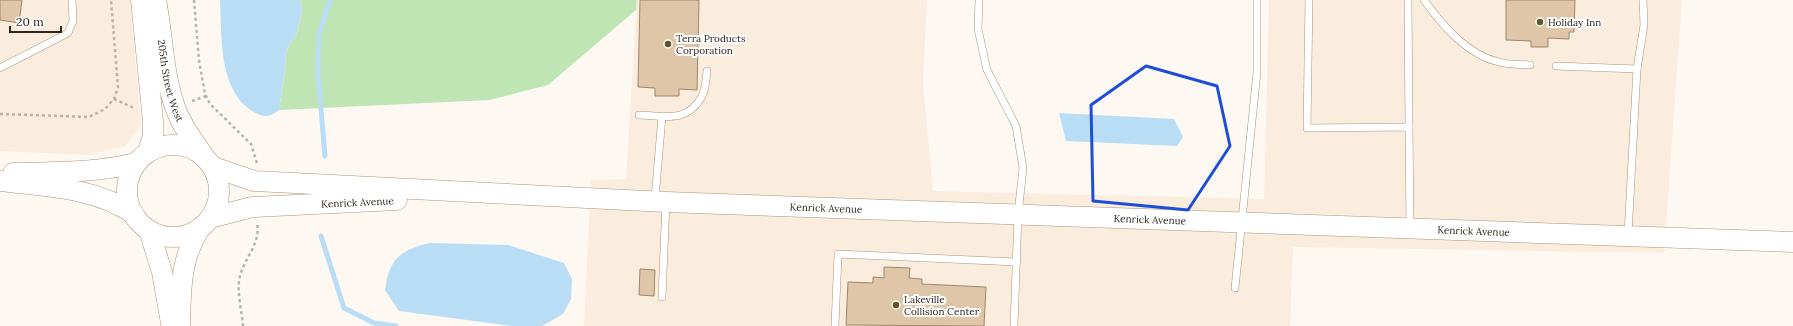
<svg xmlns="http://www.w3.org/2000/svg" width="1793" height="326" font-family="Lora,serif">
<rect width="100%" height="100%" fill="#fef8f2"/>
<g fill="#faedde">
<polygon points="0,0 130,0 141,125 125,146 90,155 0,151"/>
<polygon points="637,0 927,0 923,84 933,191 1264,199 1269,0 1682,0 1664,253 1293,247 1290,326 584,326 591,180 626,179"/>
</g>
<polygon fill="#c0e5b4" points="300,0 637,0 636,10 548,85 489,100 279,110 285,70 286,52 290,43 296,36 302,11"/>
<g fill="#baddf6">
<path d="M220,0h80l2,11 -6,25 -6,7 -4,9 -1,18 -6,40c-9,7 -14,8 -25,2 -36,-21 -32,-75 -34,-112z"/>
<polygon points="1059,113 1174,119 1183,137 1177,146 1066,141"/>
<path d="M430,243l78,2 56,18 8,16 -1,20 -8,15 -21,12h-30l-113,-15 -14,-21c4,-31 15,-40 45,-47z"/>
</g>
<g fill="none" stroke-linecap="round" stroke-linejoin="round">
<g stroke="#baddf6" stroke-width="5">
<polyline points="325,156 318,74 319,34 330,0"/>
<polyline points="321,236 344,308 374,323 396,326"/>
</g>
</g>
<g fill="#e0c6a9" stroke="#9e856a">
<polygon points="0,0 22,0 19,23 0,20"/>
<polygon points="640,0 699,0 697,90 679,89 679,96 655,96 655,88 638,87"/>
<polygon points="1506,0 1575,0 1574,32 1569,32 1569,39 1548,38 1548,47 1531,47 1531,41 1506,40"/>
<polygon points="884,267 910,268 909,278 922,279 922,284 986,287 984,326 846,325 848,282 873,283 873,277 884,278"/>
<polygon points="640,269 655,270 654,296 639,295"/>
</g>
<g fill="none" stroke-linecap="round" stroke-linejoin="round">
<g stroke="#ac9377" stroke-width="8">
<g id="lane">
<polyline points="979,0 978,29 987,70 1016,126 1023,168 1018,214 1014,326"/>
<polyline points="1309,0 1307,128 1409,127 1410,228"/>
<polyline points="1408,0 1409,127"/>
<path d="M1424,0c18,25 43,55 75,62 10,3 21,2 31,3"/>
<polyline points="1556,66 1637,69"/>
<polyline points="0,68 68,33 73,21 72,0"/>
<path d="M639,115c26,1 49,8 63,-19 4,-7 4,-17 5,-25"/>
<polyline points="655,199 662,116"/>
<polyline points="1628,234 1637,69 1644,25 1643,0"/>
<polyline points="1235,288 1257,72 1257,0"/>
<polyline points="662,297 666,202"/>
<polyline points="835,326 838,254 1017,262"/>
</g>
</g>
<g stroke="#ac9377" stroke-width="21">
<g id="secondary">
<polyline points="141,0 153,121 153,136 148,152"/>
<path id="s1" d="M156,0c7,36 7,73 19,107 6,18 18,33 28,48"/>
<circle cx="173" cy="191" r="46"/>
<path id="s2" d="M213,167l41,14 412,21 1127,40"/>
<path d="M13,173c42,-1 83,0 123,-10"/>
<path d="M0,181c46,6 95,6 134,33"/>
<path id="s3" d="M210,218l42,-11 145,-7"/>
<polyline points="149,230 162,272 171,323"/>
<path d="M180,326c1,-36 0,-67 20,-98"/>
</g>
</g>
<g stroke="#bab3ab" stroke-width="2.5" stroke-dasharray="3 3" stroke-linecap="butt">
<polyline points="194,0 199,61 205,94 210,104 251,144 257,163"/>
<polyline points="114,99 134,108"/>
<polyline points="192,101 206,96"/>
<polyline points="0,114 89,117 105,109 114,99 118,87 111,0"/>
<path d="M243,326c-1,-15 -7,-35 -3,-50 4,-17 21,-33 17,-52"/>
</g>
<use href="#lane" stroke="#fff" stroke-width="7"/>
<use href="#secondary" stroke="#fff" stroke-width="20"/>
</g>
<path fill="none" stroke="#1d4ed8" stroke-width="3" stroke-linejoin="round" d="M1146,66l71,20 13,60 -42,64 -95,-9 -2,-96z"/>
<g fill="#605824" stroke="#fff" stroke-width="1.5">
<circle cx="1540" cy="22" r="4"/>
<circle cx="668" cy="44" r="4"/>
<circle cx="896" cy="305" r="4"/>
</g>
<g text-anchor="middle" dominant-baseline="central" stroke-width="4" stroke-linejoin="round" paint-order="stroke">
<g font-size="10" fill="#2f251a" stroke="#fff" text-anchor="start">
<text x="1548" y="22">Holiday Inn</text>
<text x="676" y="38">Terra Products<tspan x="676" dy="12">Corporation</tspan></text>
<text x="904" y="299">Lakeville<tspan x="904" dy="12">Collision Center</tspan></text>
</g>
<g font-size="10" fill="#2f251a" stroke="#fff">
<text stroke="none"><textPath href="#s1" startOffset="82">205th Street West</textPath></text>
<text stroke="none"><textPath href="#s3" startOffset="149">Kenrick Avenue</textPath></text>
<text stroke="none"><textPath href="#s2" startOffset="616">Kenrick Avenue</textPath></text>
<text stroke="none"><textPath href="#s2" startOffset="940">Kenrick Avenue</textPath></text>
<text stroke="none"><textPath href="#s2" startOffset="1264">Kenrick Avenue</textPath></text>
</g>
</g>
<path d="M10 26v6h51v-6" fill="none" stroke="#2f251a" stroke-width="2"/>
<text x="16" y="26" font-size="12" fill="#2f251a" stroke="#ffffff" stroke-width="3" paint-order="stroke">20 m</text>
</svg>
